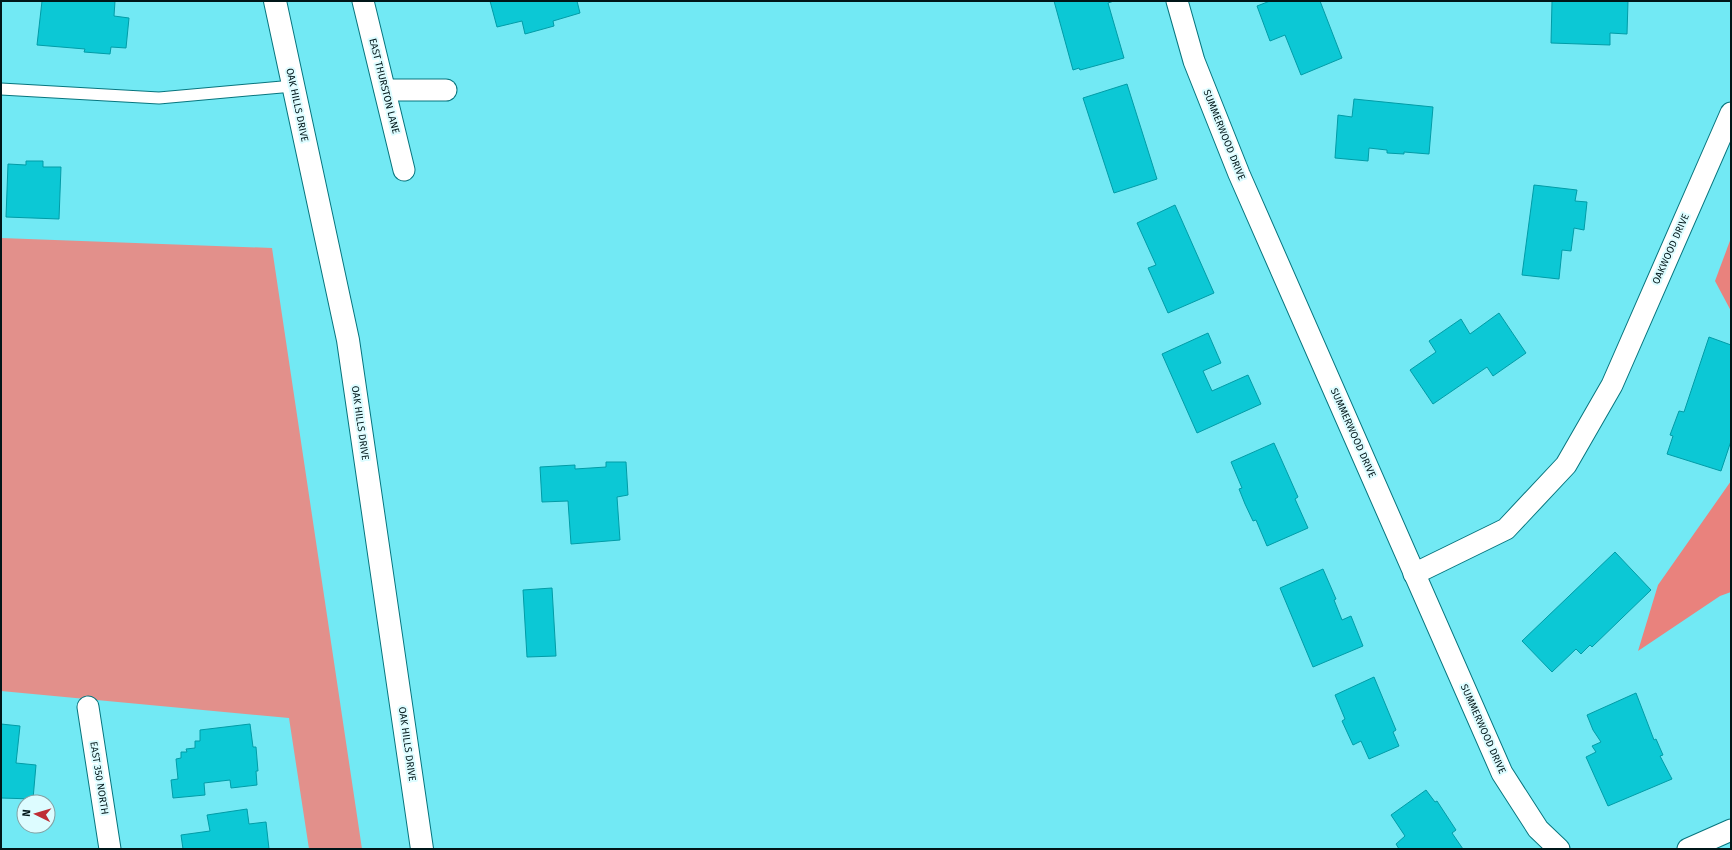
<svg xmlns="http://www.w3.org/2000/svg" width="1732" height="850" font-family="'Fira Sans',sans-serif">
<rect width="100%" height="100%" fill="#72e9f4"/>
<polygon fill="#e2908b" points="1,238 272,248 362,849 309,849 289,718 1,691"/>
<g fill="#e9827d">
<polygon points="1731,238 1731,311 1715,281"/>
<polygon points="1731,481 1731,592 1720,596 1638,651 1658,585"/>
</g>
<g fill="#0cc8d5" stroke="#019ca7">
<polygon points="42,1 115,1 114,16 129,18 126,48 111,47 110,54 84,52 85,49 37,45"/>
<polygon points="490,1 577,1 580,13 553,21 554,26 525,34 522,21 497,27"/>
<polygon points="1054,1 1114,1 1108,3 1124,58 1080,70 1079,68 1073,70"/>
<polygon points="1270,1 1320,1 1342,58 1301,75 1285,35 1270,41 1257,6"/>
<polygon points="1552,1 1628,1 1627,34 1610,33 1610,45 1551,43"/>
<polygon points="1127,84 1157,179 1114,193 1083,98"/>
<polygon points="1354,99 1433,107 1429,154 1404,152 1404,154 1387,153 1387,150 1369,148 1368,161 1335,158 1338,115 1352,117"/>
<polygon points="26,161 43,161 43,167 61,167 59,219 6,217 8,164 26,165"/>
<polygon points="1534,185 1577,190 1575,201 1587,202 1584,230 1574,228 1571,251 1562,250 1559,279 1522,275"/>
<polygon points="1175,205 1214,293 1168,313 1148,268 1156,265 1137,223"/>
<polygon points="1499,313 1526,353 1493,376 1487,367 1433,404 1410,370 1436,352 1429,341 1461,319 1470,334"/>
<polygon points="1208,333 1221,363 1203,371 1212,391 1248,375 1261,404 1197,433 1162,354"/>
<polygon points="1709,337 1731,345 1731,441 1721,471 1667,454 1673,436 1670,435 1679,411 1684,412"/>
<polygon points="1274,443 1298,497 1295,499 1308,528 1267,546 1256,520 1253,521 1245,504 1239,489 1242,488 1231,462"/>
<polygon points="606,462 626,462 628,495 617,497 620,540 571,544 568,501 542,502 540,467 575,465 575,469 606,467"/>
<polygon points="1615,552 1651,590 1592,647 1590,645 1581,654 1576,649 1552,672 1522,641"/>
<polygon points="1323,569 1336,599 1334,600 1342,620 1351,616 1363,646 1313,667 1280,588"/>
<polygon points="552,588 556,656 527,657 523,590"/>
<polygon points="1374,677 1396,730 1393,732 1399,746 1369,759 1361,741 1353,745 1342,721 1345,719 1335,695"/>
<polygon points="1636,693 1654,740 1656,739 1663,755 1660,756 1672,779 1608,806 1586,757 1596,752 1592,746 1601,742 1593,730 1587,715"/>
<polygon points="1,724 20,726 16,763 36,765 33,799 1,798"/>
<polygon points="250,724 253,747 256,747 258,771 256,771 257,785 231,788 230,780 204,783 205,795 173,798 171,780 178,779 176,759 181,758 181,752 187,752 186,749 195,748 195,741 200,741 200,730"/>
<polygon points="1426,790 1435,802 1437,801 1456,830 1452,833 1463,849 1399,849 1396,844 1405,836 1391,815"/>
<polygon points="247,809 249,824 266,822 269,849 183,849 181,835 210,831 207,815"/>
</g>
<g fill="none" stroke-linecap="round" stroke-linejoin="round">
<g stroke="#07757e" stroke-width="13">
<polyline id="lane" points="1,89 159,98 293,86"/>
</g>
<g stroke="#07757e" stroke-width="23">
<g id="street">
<polyline points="363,1 404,170"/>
<polyline points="1177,1 1194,61 1239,174 1502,773 1538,829 1559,849"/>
<polyline points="385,90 446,90"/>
<polyline points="1414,574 1506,529 1566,465 1612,385 1731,113"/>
<polyline points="88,707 110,849"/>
<polyline points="1688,849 1731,830"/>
</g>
</g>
<g stroke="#07757e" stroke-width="24">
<polyline id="secondary" points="275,1 348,340 422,849"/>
</g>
<use href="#lane" stroke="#fff" stroke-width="11"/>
<use href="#street" stroke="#fff" stroke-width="21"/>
<use href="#secondary" stroke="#fff" stroke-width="22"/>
</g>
<g text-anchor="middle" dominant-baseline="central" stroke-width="4" stroke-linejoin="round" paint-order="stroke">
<g font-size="10" fill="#001619" stroke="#ddfcff">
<text transform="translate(384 86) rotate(76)">EAST THURSTON LANE</text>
<text transform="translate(297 105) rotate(78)">OAK HILLS DRIVE</text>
<text transform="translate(1224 135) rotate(68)">SUMMERWOOD DRIVE</text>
<text transform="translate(1671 249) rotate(-66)">OAKWOOD DRIVE</text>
<text transform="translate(360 423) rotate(82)">OAK HILLS DRIVE</text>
<text transform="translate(1353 433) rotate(66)">SUMMERWOOD DRIVE</text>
<text transform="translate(1483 729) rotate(66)">SUMMERWOOD DRIVE</text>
<text transform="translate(407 744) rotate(82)">OAK HILLS DRIVE</text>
<text transform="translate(99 778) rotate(81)">EAST 350 NORTH</text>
</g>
</g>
<rect width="1732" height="850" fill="none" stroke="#001619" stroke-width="4"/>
<g transform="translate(36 814) rotate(275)"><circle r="19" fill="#ddfcff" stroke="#85a0a3"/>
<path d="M0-3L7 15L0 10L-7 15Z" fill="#be2e35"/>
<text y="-6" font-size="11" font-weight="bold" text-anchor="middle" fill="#001619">N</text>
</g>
</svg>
